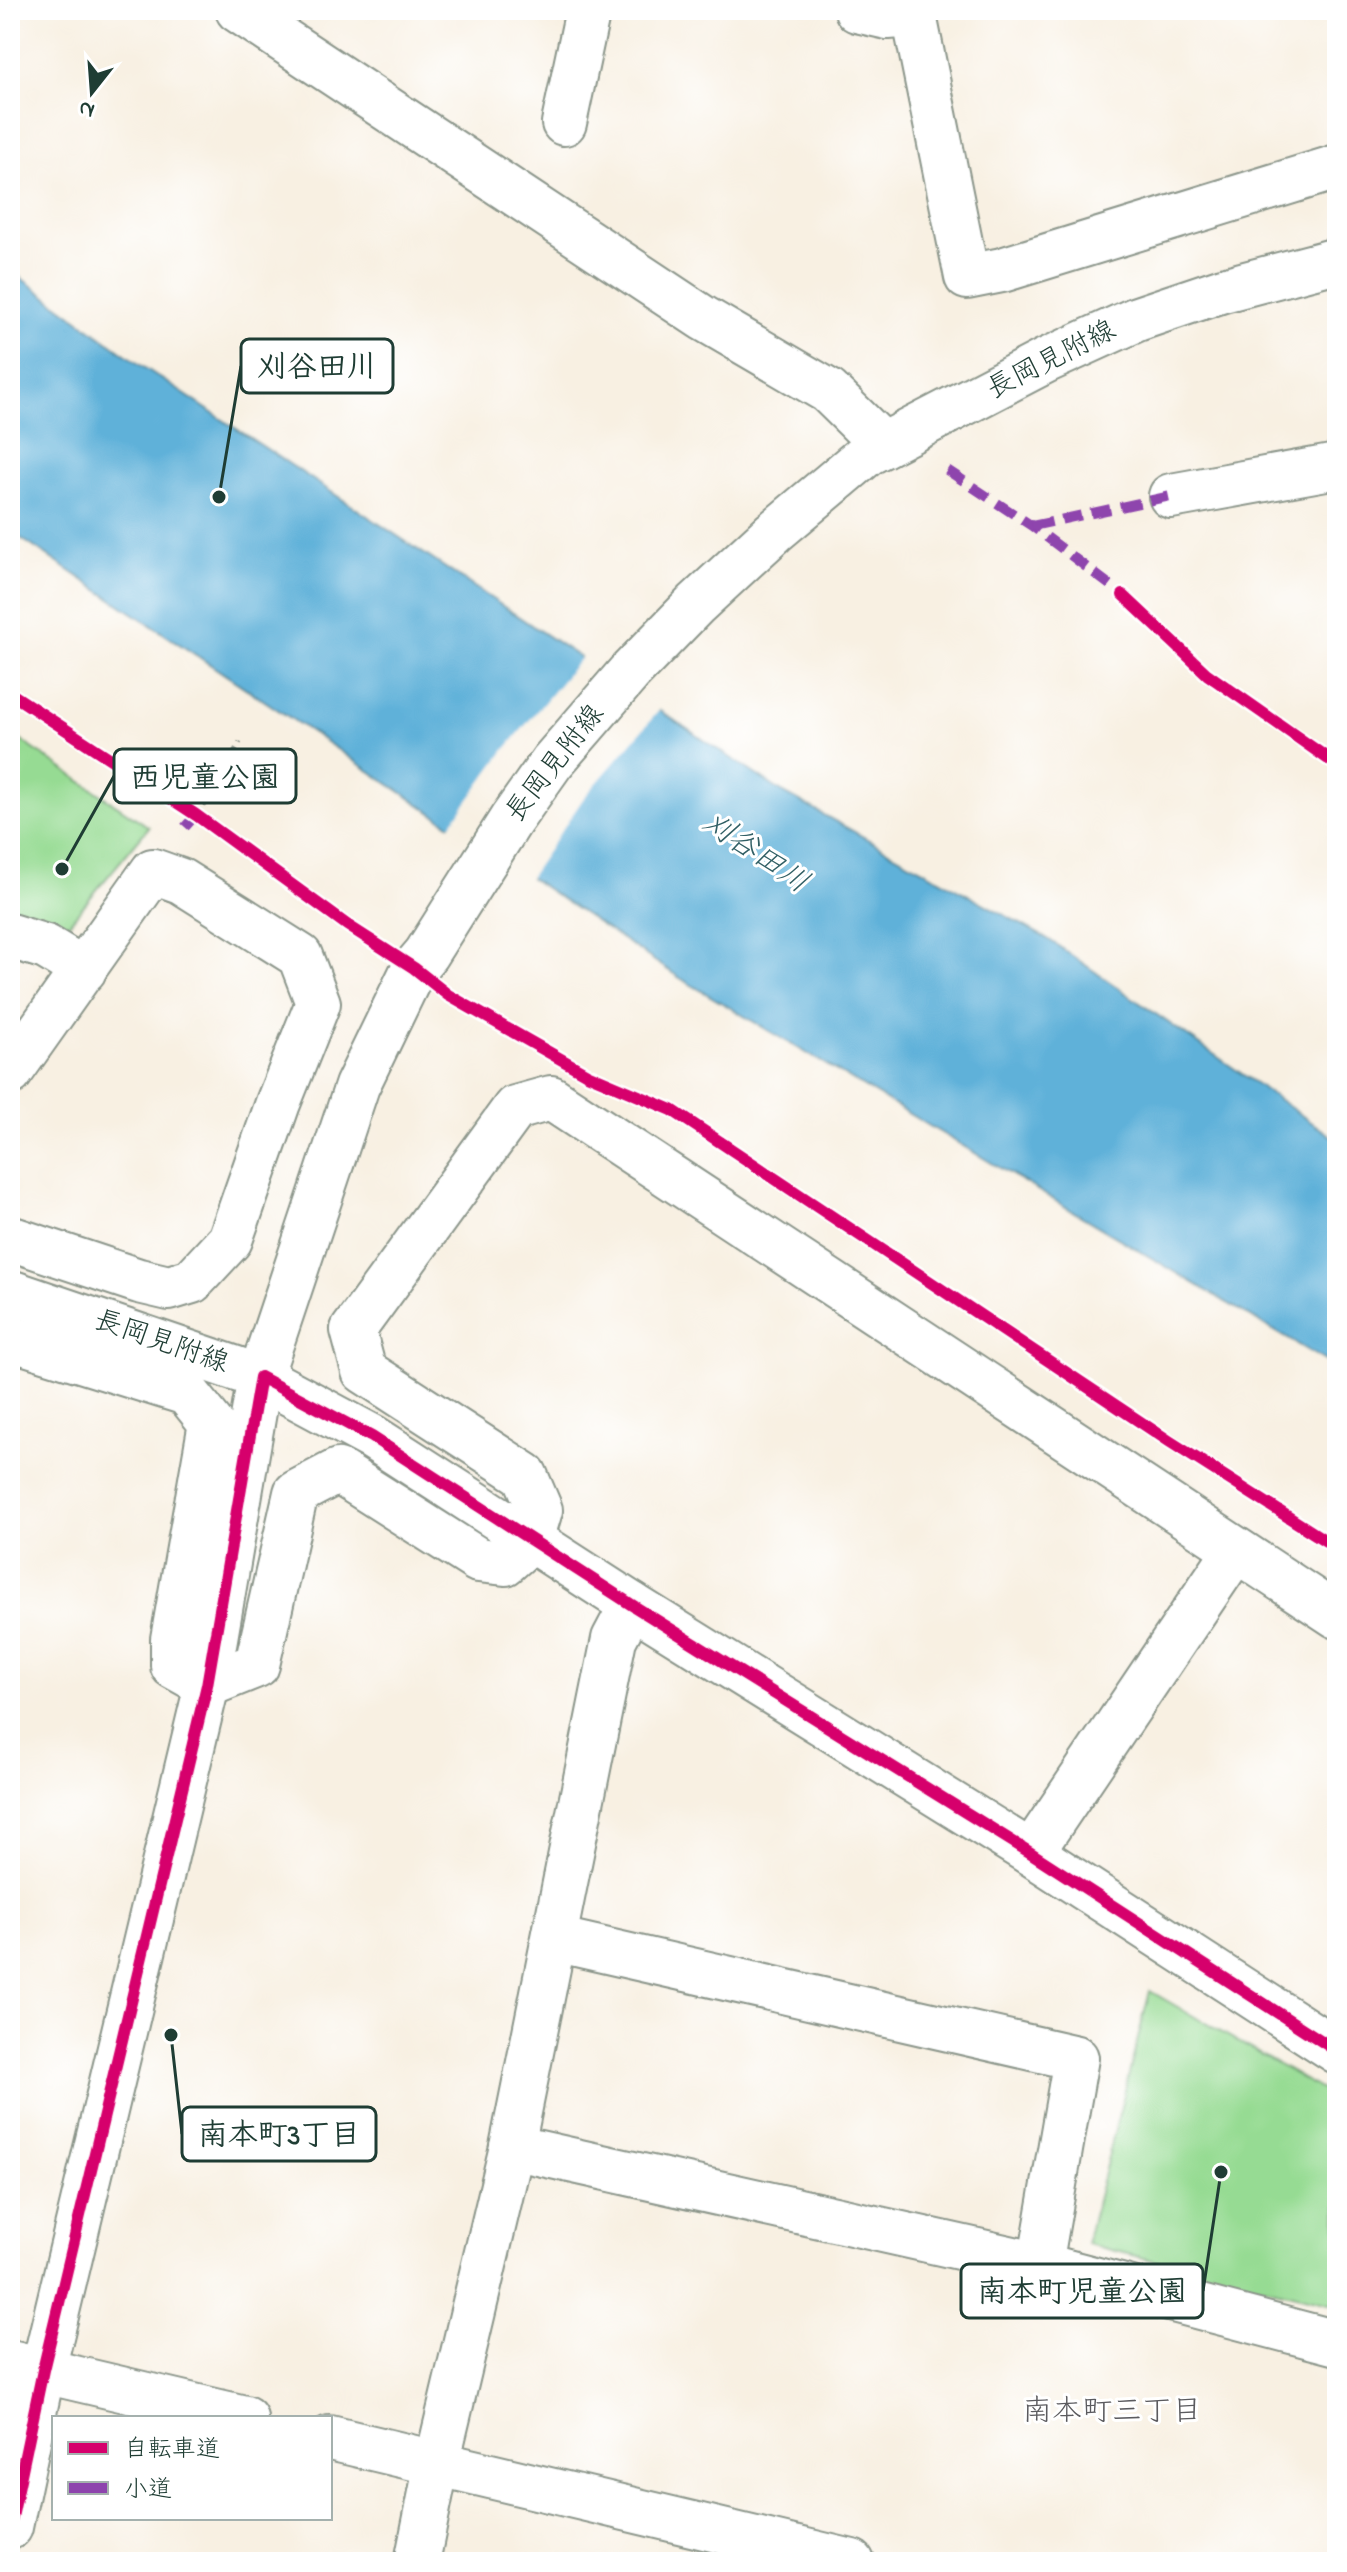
<svg xmlns="http://www.w3.org/2000/svg" width="1347" height="2572" font-family="'Indie Flower','Klee One',sans-serif">
<rect width="100%" height="100%" fill="#fff"/>
<filter id="ink" filterUnits="userSpaceOnUse"><feTurbulence type="fractalNoise" baseFrequency=".0125" numOctaves="2"/><feDisplacementMap in="SourceGraphic" scale="16" xChannelSelector="R" yChannelSelector="G"/><feConvolveMatrix kernelMatrix="1 2 1 2 8 2 1 2 1" color-interpolation-filters="sRGB"/></filter>
<filter id="wash" filterUnits="userSpaceOnUse"><feTurbulence type="fractalNoise" baseFrequency=".006" numOctaves="4" result="noise"/><feDisplacementMap in="SourceGraphic" scale="32" xChannelSelector="R" yChannelSelector="G"/><feGaussianBlur stdDeviation="1.8" result="paint"/><feColorMatrix in="noise" values="0 0 0 0 0 0 0 0 0 0 0 0 0 0 0 0 0 1.4 0 .05"/><feComposite in="paint" operator="in"/></filter>
<g filter="url(#wash)">
<rect width="100%" height="100%" fill="#f8f0e2"/>
<g fill="#96db93" stroke="#5a8c64" stroke-width="2">
<polygon points="10,733 149,827 65,928 10,911"/>
<polygon points="1150,1991 1337,2099 1337,2305 1086,2244"/>
</g>
<polygon fill="#5eb1d9" stroke="#3e7786" stroke-width="2" points="10,270 139,364 782,792 1048,939 1337,1140 1337,1368 680,978 10,531"/>
<polygon fill="#f8f0e2" points="583,655 662,707 583,799 527,881 448,828 505,750"/>
</g>
<g filter="url(#ink)">
<g fill="none" stroke-linecap="round" stroke-linejoin="round">
<g stroke="#8c968b" stroke-width="48">
<g id="minor">
<polyline points="238,10 703,318 828,391 883,445"/>
<polyline points="857,10 888,17 913,15"/>
<polyline points="913,10 967,277 1002,270 1337,167"/>
<polyline points="564,123 588,10"/>
<polyline points="1171,496 1337,466"/>
<polyline points="10,936 46,947 84,970"/>
<polyline points="10,1073 153,871 181,881 300,956 318,1003 278,1103 230,1240 192,1281 169,1288 139,1281 10,1238"/>
<polyline points="10,1338 187,1393 211,1423 173,1639 173,1666 207,1685 257,1665 296,1493 338,1471 478,1560 505,1563 531,1540 540,1510 525,1475 364,1371 353,1330 515,1108 551,1098 1337,1616"/>
<polyline points="1031,1853 1235,1551"/>
<polyline points="555,1939 1076,2058 1040,2265"/>
<polyline points="512,2147 1040,2265 1337,2343"/>
<polyline points="10,2363 245,2418"/>
<polyline points="330,2438 852,2562"/>
<polyline points="10,2527 43,2370 207,1685 260,1377 372,1437 632,1605 1031,1853 1337,2051"/>
<polyline points="417,2562 437,2463 512,2147 614,1639 632,1605"/>
</g>
</g>
<g stroke="#8c968b" stroke-width="48">
<polyline id="major" points="10,1292 260,1377 357,1086 414,968 426,954 511,820 552,762 629,673 696,604 774,532 868,453 1045,361 1137,319 1223,290 1337,260"/>
</g>
<polyline stroke="#8c968b" stroke-width="5" stroke-dasharray="6 6" stroke-linecap="butt" points="204,806 240,742"/>
<use href="#minor" stroke="#fff" stroke-width="44"/>
<use href="#major" stroke="#fff" stroke-width="44"/>
<g stroke="#8e44ad" stroke-width="10" stroke-dasharray="20 10" stroke-linecap="butt">
<polyline points="947,470 1032,526 1123,595"/>
<polyline points="1032,526 1171,496"/>
<polyline points="185,827 204,806"/>
</g>
<g stroke="#fff" stroke-width="17">
<g id="cycleway">
<polyline points="1123,595 1207,674 1337,765"/>
<polyline points="10,693 196,815 347,925 414,968 448,995 587,1074 672,1110 1169,1441 1337,1548"/>
<polyline points="10,2527 43,2370 207,1685 260,1377 372,1437 632,1605 1031,1853 1337,2051"/>
</g>
</g>
<use href="#cycleway" stroke="#d6006c" stroke-width="12"/>
</g>
</g>
<g text-anchor="middle" dominant-baseline="central" stroke-width="6" stroke-linejoin="round" paint-order="stroke">
<g font-size="28" fill="#1f3d34" stroke="#fff">
<text transform="translate(1052 361) rotate(-27)">長岡見附線</text>
<text transform="translate(556 764) rotate(-52)">長岡見附線</text>
<text transform="translate(161 1343) rotate(19)">長岡見附線</text>
</g>
<g font-size="30" font-style="italic" fill="#326066" stroke="#fff">
<text transform="translate(755 854) rotate(34)">刈谷田川</text>
</g>
<g font-size="30" fill="#5b5b5f" stroke="#fff">
<text x="1112" y="2413">南本町三丁目</text>
</g>
</g>
<path fill="none" stroke="#1f3d34" stroke-width="3" d="M219 497L241 366M62 869L114 776M171 2035L182 2134M1221 2172L1203 2291"/>
<g fill="#1f3d34" stroke="#fff" stroke-width="3">
<circle cx="219" cy="497" r="8"/>
<circle cx="62" cy="869" r="8"/>
<circle cx="171" cy="2035" r="8"/>
<circle cx="1221" cy="2172" r="8"/>
</g>
<g fill="#fff" stroke="#1f3d34" stroke-width="3">
<rect x="241" y="339" width="152" height="54" rx="8"/>
<rect x="114" y="749" width="182" height="54" rx="8"/>
<rect x="182" y="2107" width="194" height="54" rx="8"/>
<rect x="961" y="2264" width="242" height="54" rx="8"/>
</g>
<g font-size="30" text-anchor="middle" font-weight="bold" fill="#1f3d34">
<text x="317" y="376">刈谷田川</text>
<text x="205" y="787">西児童公園</text>
<text x="279" y="2144">南本町3丁目</text>
<text x="1082" y="2301">南本町児童公園</text>
</g>
<rect width="1347" height="2572" fill="none" stroke="#fff" stroke-width="40"/>
<rect x="52" y="2416" width="280" height="104" fill="#ffffff" stroke="#a5b1ae" stroke-width="2"/>
<rect x="68" y="2442" width="40" height="12" fill="#d6006c" stroke="#a5b1ae" stroke-width="2"/>
<text x="124" y="2456" font-size="24" fill="#1f3d34">自転車道</text>
<rect x="68" y="2482" width="40" height="12" fill="#8e44ad" stroke="#a5b1ae" stroke-width="2"/>
<text x="124" y="2496" font-size="24" fill="#1f3d34">小道</text>
<g transform="translate(92 92) rotate(197)" stroke="#ffffff" stroke-width="6" paint-order="stroke">
<path d="M0-6L14 30L0 20L-14 30Z" fill="#1f3d34"/>
<text y="-12" font-size="22" font-weight="bold" text-anchor="middle" fill="#1f3d34">N</text>
</g>
</svg>
